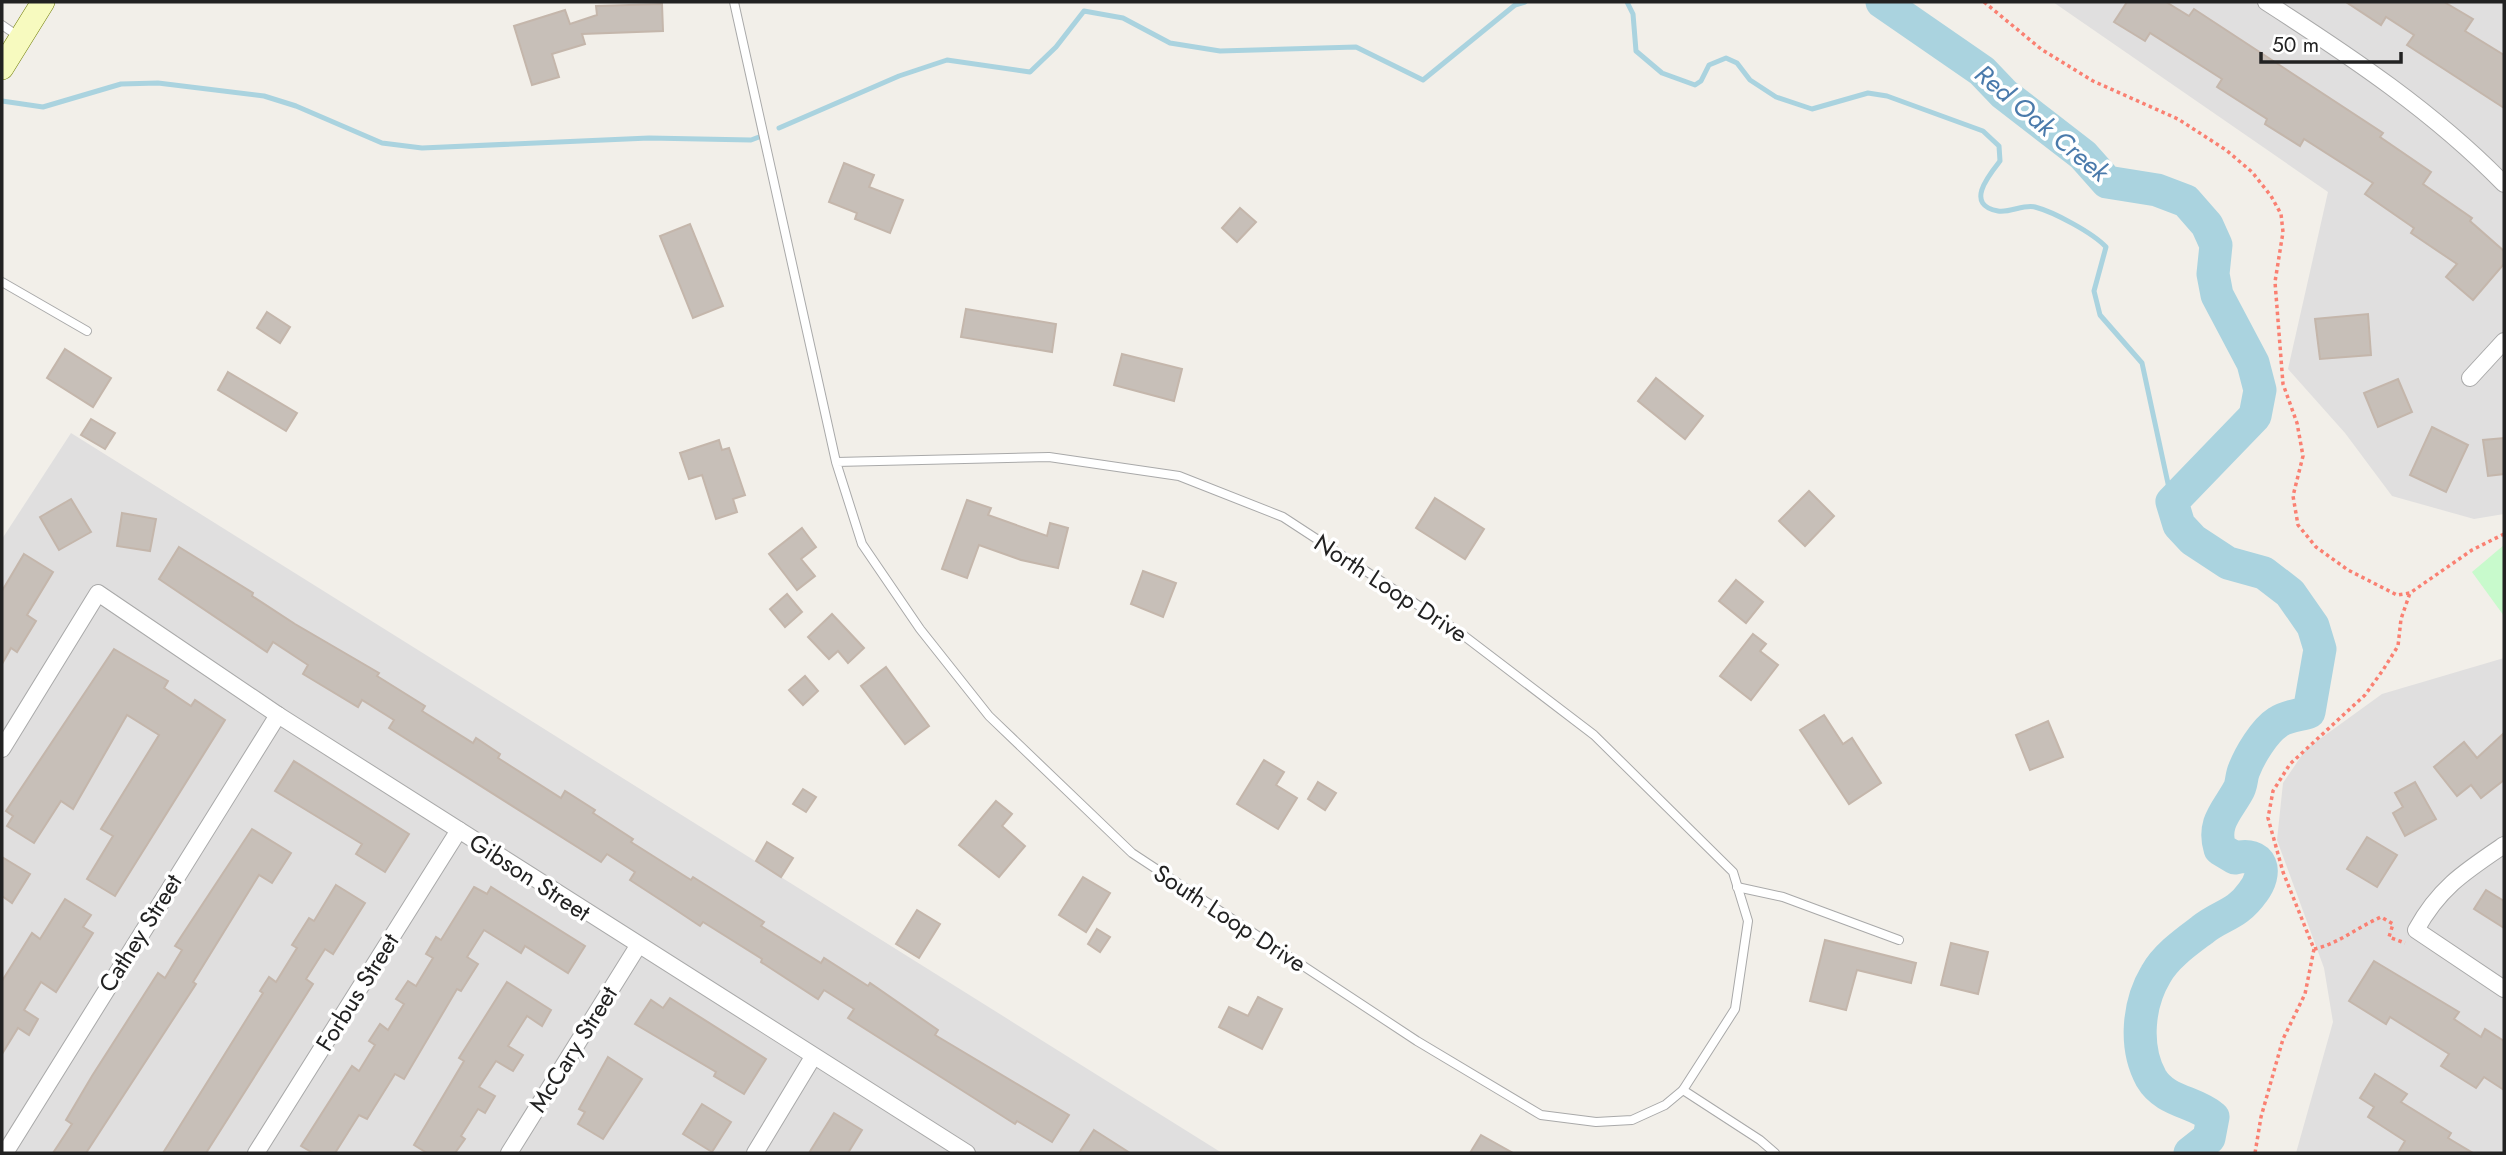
<svg xmlns="http://www.w3.org/2000/svg" width="2506" height="1155" font-family="Jost,sans-serif">
<rect width="100%" height="100%" fill="#f2efe9"/>
<g fill="#e0dfdf">
<polygon points="2053,2 2504,2 2504,514 2474,519 2392,496 2345,433 2288,369 2328,192"/>
<polygon points="71,433 1222,1153 2,1153 2,539"/>
<polygon points="2504,658 2504,1153 2296,1153 2333,1022 2324,968 2277,840 2283,783 2306,749 2382,694"/>
</g>
<polygon fill="#c8facc" points="2504,545 2504,616 2472,572"/>
<g fill="none" stroke-linecap="round" stroke-linejoin="round">
<g stroke="#aad3df" stroke-width="5">
<path d="M1627,2l6,12 3,37 26,22 33,12 6,-4 8,-16 17,-7 11,5 13,17 26,17 36,12 56,-16 19,3 96,35 16,15 1,15c-11,14 -36,44 -2,50 12,2 26,-7 37,-4 19,5 58,26 71,40l-12,44 6,24 42,48 30,139"/>
<polyline points="2,101 43,107 121,84 158,83 264,96 296,106 382,143 422,148 649,138 751,140 759,137"/>
<polyline points="779,128 899,76 947,60 1030,72 1056,47 1084,11 1123,18 1170,43 1220,51 1356,47 1423,80 1515,5 1525,2"/>
</g>
<path stroke="#aad3df" stroke-width="33" d="M1882,2l100,69 22,23 79,61 24,27 50,8 29,11 21,24 9,20 -3,29 4,21 36,68 7,27 -5,26 -83,86 7,23 14,15 35,23 36,10 26,20 23,33 7,23 -11,63c-9,3 -23,4 -31,10 -14,9 -28,33 -34,48 -3,7 -2,15 -6,21 -11,20 -26,32 -18,58l15,9c28,-7 33,14 18,34 -17,24 -31,22 -51,38 -16,12 -36,26 -46,44 -18,30 -22,73 -5,104 14,24 43,23 62,39l-4,21 -19,15"/>
</g>
<g fill="#c7bfb8" stroke="#c4b6ab" stroke-width="2">
<polygon points="2127,2 2166,2 2189,16 2194,9 2383,133 2380,137 2431,172 2423,184 2472,218 2470,221 2504,251 2504,264 2473,300 2446,277 2457,264 2411,233 2414,228 2365,194 2373,183 2304,139 2300,146 2265,124 2267,119 2217,87 2222,79 2150,33 2145,41 2114,22"/>
<polygon points="2346,2 2444,2 2473,19 2465,31 2504,55 2504,108 2407,45 2414,35 2386,17 2381,25"/>
<polygon points="662,4 663,31 582,34 585,44 552,54 559,77 532,85 514,26 565,10 570,24 597,15 596,6"/>
<polygon points="844,163 874,175 869,187 903,200 890,233 855,219 857,213 829,202"/>
<polygon points="1240,208 1256,222 1237,242 1222,228"/>
<polygon points="690,224 723,306 693,318 660,236"/>
<polygon points="966,309 1056,324 1052,352 961,337"/>
<polygon points="267,312 290,327 280,343 257,328"/>
<polygon points="2368,314 2371,355 2320,359 2315,319"/>
<polygon points="65,349 111,378 93,407 47,378"/>
<polygon points="1122,354 1182,369 1174,401 1114,385"/>
<polygon points="228,372 297,413 286,431 218,390"/>
<polygon points="1656,378 1703,416 1685,439 1638,401"/>
<polygon points="2398,379 2412,412 2378,427 2364,393"/>
<polygon points="91,419 115,433 105,449 81,435"/>
<polygon points="2432,427 2468,445 2446,492 2410,475"/>
<polygon points="2504,438 2504,474 2488,476 2483,440"/>
<polygon points="719,440 722,450 729,448 745,495 733,499 737,512 716,519 702,475 689,479 680,453"/>
<polygon points="1809,491 1834,516 1805,546 1779,521"/>
<polygon points="1435,498 1484,529 1465,559 1416,528"/>
<polygon points="71,499 91,532 59,550 40,517"/>
<polygon points="967,500 991,508 988,515 1047,536 1050,523 1068,528 1058,568 1021,560 979,545 967,578 942,569"/>
<polygon points="122,513 156,519 150,551 117,546"/>
<polygon points="802,528 816,547 801,559 815,576 797,590 769,554"/>
<polygon points="179,547 253,593 252,596 295,624 379,673 377,676 425,706 422,711 473,743 476,738 500,754 498,758 561,798 565,791 595,810 593,813 633,839 631,842 691,880 693,877 720,894 764,922 761,926 821,963 824,958 868,986 870,983 938,1030 935,1035 1069,1115 1052,1142 1017,1121 1015,1124 848,1018 854,1009 824,990 818,999 761,962 762,959 703,922 700,926 673,908 630,880 635,872 607,854 601,862 389,728 394,720 362,700 358,707 303,674 308,665 273,642 267,652 159,579"/>
<polygon points="24,554 53,572 27,615 36,621 17,652 11,648 2,664 2,591"/>
<polygon points="1143,571 1176,583 1163,617 1131,604"/>
<polygon points="1736,580 1763,602 1746,623 1719,601"/>
<polygon points="787,594 802,612 785,627 770,609"/>
<polygon points="832,614 864,648 848,663 838,651 829,659 808,637"/>
<polygon points="1753,634 1766,644 1760,651 1778,665 1751,700 1720,676"/>
<polygon points="114,649 168,681 164,688 191,706 195,700 225,720 115,896 87,879 113,836 101,829 159,735 127,715 73,809 61,801 34,843 7,826 13,816 6,811"/>
<polygon points="886,667 929,726 905,744 861,686"/>
<polygon points="805,676 818,691 803,705 789,690"/>
<polygon points="1824,715 1843,744 1852,738 1881,783 1849,804 1800,730"/>
<polygon points="2048,721 2063,757 2030,770 2016,735"/>
<polygon points="2504,733 2504,780 2481,798 2471,785 2457,796 2434,767 2464,742 2477,758"/>
<polygon points="1264,760 1284,772 1276,785 1297,798 1278,829 1237,804"/>
<polygon points="294,761 409,834 385,872 356,854 362,844 275,791"/>
<polygon points="1318,782 1336,793 1325,810 1308,799"/>
<polygon points="2415,782 2436,819 2405,836 2393,813 2403,807 2395,793"/>
<polygon points="803,789 816,797 806,812 793,804"/>
<polygon points="996,801 1012,814 1002,826 1025,846 999,877 959,845"/>
<polygon points="252,829 291,853 272,883 259,875 193,982 196,984 86,1153 53,1153 72,1124 66,1120 92,1076 158,973 165,978 182,950 175,946"/>
<polygon points="2367,837 2397,855 2377,887 2347,869"/>
<polygon points="767,842 793,858 781,877 756,861"/>
<polygon points="2,857 30,874 12,903 2,896"/>
<polygon points="1083,877 1110,893 1086,932 1059,915"/>
<polygon points="336,885 365,903 333,954 325,949 306,979 313,984 206,1153 163,1153 263,993 260,991 269,977 276,982 297,948 292,945 309,918 314,921"/>
<polygon points="474,887 487,894 491,887 585,946 568,973 525,946 521,953 484,930 467,957 478,964 461,991 457,989 404,1079 395,1074 367,1119 359,1115 335,1153 313,1153 301,1146 352,1066 359,1071 375,1045 369,1041 380,1024 388,1030 404,1004 396,999 408,981 416,986 433,958 426,954 436,937 441,940"/>
<polygon points="2486,890 2504,901 2504,928 2474,909"/>
<polygon points="65,899 91,915 83,927 93,933 56,992 41,982 24,1010 38,1019 29,1035 18,1028 2,1054 2,981 32,933 40,939"/>
<polygon points="917,910 940,924 919,958 896,944"/>
<polygon points="1097,929 1110,937 1100,952 1088,944"/>
<polygon points="1825,940 1916,963 1911,983 1857,970 1846,1010 1810,1001"/>
<polygon points="1951,943 1988,952 1978,994 1941,985"/>
<polygon points="2374,961 2459,1012 2454,1019 2481,1037 2485,1029 2504,1041 2504,1090 2484,1077 2476,1088 2441,1066 2449,1054 2390,1017 2386,1024 2349,1001"/>
<polygon points="507,982 551,1010 542,1026 527,1016 508,1046 523,1055 513,1071 496,1061 479,1087 495,1096 485,1113 478,1109 461,1136 465,1139 455,1153 427,1153 414,1145 464,1061 459,1058"/>
<polygon points="1258,997 1282,1009 1262,1049 1219,1027 1229,1007 1248,1016"/>
<polygon points="670,998 766,1059 744,1094 714,1076 716,1072 635,1024 651,1000 663,1008"/>
<polygon points="608,1057 642,1079 603,1139 578,1124 585,1112 579,1109"/>
<polygon points="2375,1074 2407,1094 2401,1102 2451,1133 2448,1138 2473,1153 2398,1153 2405,1141 2368,1117 2374,1107 2360,1098"/>
<polygon points="702,1104 731,1122 712,1152 683,1134"/>
<polygon points="834,1113 862,1130 848,1153 809,1153"/>
<polygon points="1094,1130 1130,1153 1079,1153"/>
<polygon points="1481,1135 1513,1153 1470,1153"/>
</g>
<g fill="none" stroke-linecap="round" stroke-linejoin="round">
<g stroke="#a9a9a9" stroke-width="10">
<g id="lane">
<polyline points="734,2 836,462 862,544 920,629 989,716 1132,853 1417,1041 1541,1115 1596,1122 1632,1120 1665,1105 1683,1090 1735,1009 1748,921 1733,872 1594,735 1459,632 1283,517 1179,476 1049,457 836,462"/>
<polyline points="2,25 18,36"/>
<polyline points="2,282 87,331"/>
<polyline points="1737,887 1783,897 1899,940"/>
<polyline points="1683,1090 1760,1140 1775,1153"/>
</g>
</g>
<g stroke="#a9a9a9" stroke-width="18">
<g id="street">
<path d="M2266,2c84,54 168,110 238,182"/>
<polyline points="2470,378 2504,341"/>
<polyline points="2,749 98,593 278,715 967,1153"/>
<path d="M2504,845c-40,27 -65,43 -88,85l88,59"/>
<polyline points="5,1153 278,715"/>
<polyline points="256,1153 459,830"/>
<polyline points="509,1153 638,946"/>
<polyline points="755,1153 813,1057"/>
</g>
</g>
<g stroke="#707d05" stroke-width="24">
<polyline id="secondary" points="2,68 43,2"/>
</g>
<g stroke="#fa8072" stroke-width="3.5" stroke-dasharray="3.5 3.5" stroke-linecap="butt">
<polyline points="1984,2 2041,49 2093,81 2178,119 2226,150 2252,172 2271,196 2281,214 2283,232 2275,282 2283,384 2297,423 2303,456 2293,496 2298,525 2316,547 2348,570 2397,595 2410,593 2472,550 2504,534"/>
<path d="M2314,949c24,-5 44,-22 67,-32l12,7 -4,13 16,6"/>
<polyline points="2255,1153 2261,1117 2283,1039 2305,994 2314,949 2283,872 2268,818 2273,791 2290,764 2365,695 2383,670 2398,646 2401,619 2410,593"/>
</g>
<use href="#lane" stroke="#fff" stroke-width="8"/>
<use href="#street" stroke="#fff" stroke-width="16"/>
<use href="#secondary" stroke="#f7fabf" stroke-width="23"/>
</g>
<g text-anchor="middle" dominant-baseline="central" stroke-width="7" stroke-linejoin="round" paint-order="stroke">
<g font-size="24" fill="#222" stroke="#fff">
<text transform="translate(1391 588) rotate(33)">North Loop Drive</text>
<text transform="translate(530 877) rotate(33)">Gibson Street</text>
<text transform="translate(1230 918) rotate(33)">South Loop Drive</text>
<text transform="translate(140 933) rotate(-58)">Cathey Street</text>
<text transform="translate(357 992) rotate(-58)">Forbus Street</text>
<text transform="translate(573 1049) rotate(-58)">McCary Street</text>
</g>
<g font-size="26" font-style="italic" fill="#4a7aab" stroke="#fff">
<text transform="translate(2042 123) rotate(40)">Red Oak Creek</text>
</g>
</g>
<rect width="2506" height="1155" fill="none" stroke="#222222" stroke-width="7"/>
<path d="M2261 52v10h140v-10" fill="none" stroke="#222222" stroke-width="3.5"/>
<text x="2272" y="52" font-size="21" fill="#222222" stroke="#ffffff" stroke-width="5" paint-order="stroke">50 m</text>
</svg>
